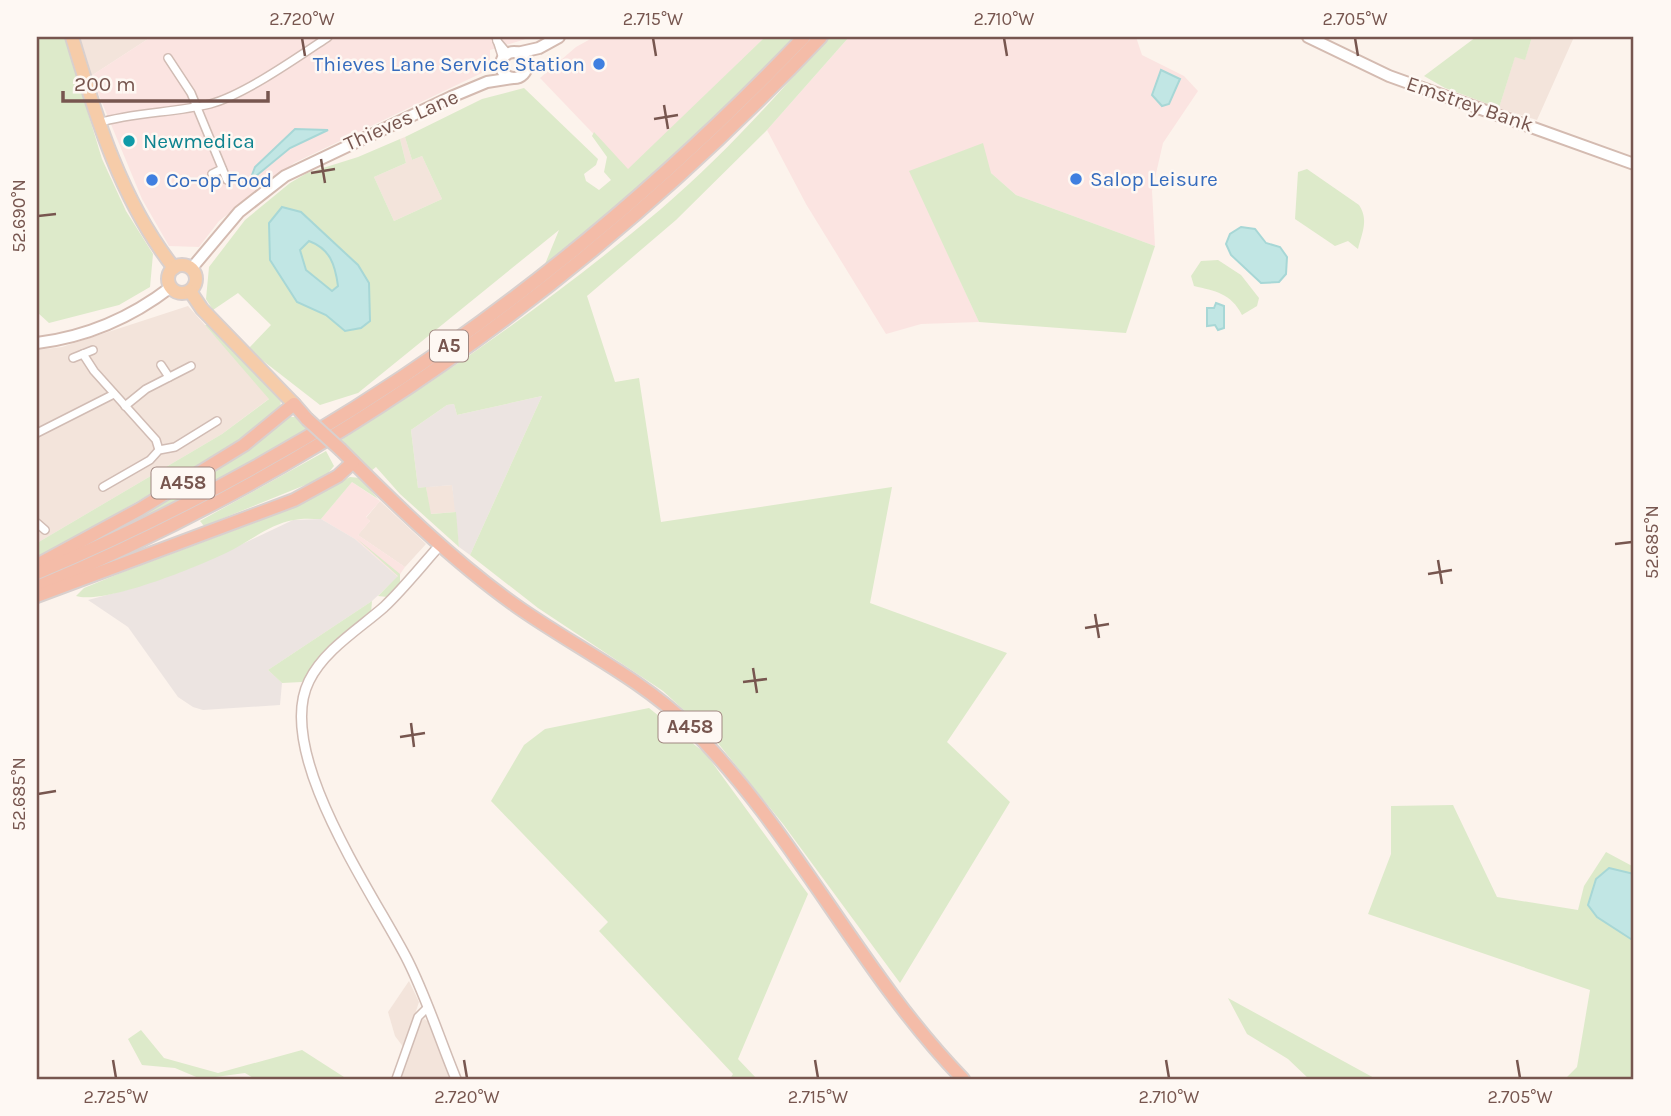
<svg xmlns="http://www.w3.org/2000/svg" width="1671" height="1116" font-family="Karla,sans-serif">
<rect width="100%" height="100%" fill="#fcf3ec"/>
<g fill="#f3e4db">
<polygon points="78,37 151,37 91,76"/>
<polygon points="1532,37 1574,37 1537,120 1499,108 1515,56 1525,59"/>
<polygon points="405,137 412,160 422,156 442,199 394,221 374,177 406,163 400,139"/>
<polygon points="188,306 270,398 222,434 37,543 37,350 62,347"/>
<polygon points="452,485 456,512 430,514 426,487"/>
<polygon points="380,501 426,544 405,567 358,535 370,521 366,518"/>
<polygon points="409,981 419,1002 404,1048 395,1036 388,1012"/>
<polygon points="424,1019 429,1022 451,1079 398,1079 419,1022"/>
</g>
<g fill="#fbe4e1">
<polygon points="151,37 532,37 490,50 490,69 294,163 219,221 199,247 169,246 142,199 91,76"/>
<polygon points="594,37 765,37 628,170 540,78 576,47"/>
<polygon points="849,37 1136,37 1142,55 1184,76 1198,91 1163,143 1152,191 1155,246 1016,195 991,173 910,171 979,322 921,324 886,334 806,204 767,130"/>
<polygon points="352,482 380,501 366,517 370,521 358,535 405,567 398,577 355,539 321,519"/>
</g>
<g fill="#ece4e1">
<polygon points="542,396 470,555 459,547 452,485 418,488 411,430 447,405 454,404 457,415"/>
<polygon points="321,519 355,539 398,577 372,601 268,670 282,683 280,705 203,710 193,707 178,697 128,627 88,600 126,590 200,564 293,520"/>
</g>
<g fill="#ddeaca">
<polygon points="37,37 65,37 102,159 126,211 153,254 150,287 119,305 49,323 37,312"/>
<path d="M765,37h29c-80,86 -162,157 -251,232l16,-39 -201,163 -38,12 -72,-56 23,-24 -33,-32 -25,17 -7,-11 3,-32 36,-47 45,-37 17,-10 51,-16 42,-18 6,24 -32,14 20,44 48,-22 -20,-43 -10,4 -7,-23 77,-38 42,-11 74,71 -2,6 -12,9 2,7 13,9 12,-10 -7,-8 3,-15 -15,-21 2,-4 34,37z"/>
<path d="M828,37h21l-82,93 -91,90 -89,76 28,86 24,-4 22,144 231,-35 -22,116 137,50 -60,89 63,60 -110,181 -117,-159 -70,-87 -50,-46 -125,-83 -68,-53 72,-159 -85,19 -3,-11 -7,1 -36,25 7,58 8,-1 5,27 25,-2 3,35 -59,-53 -24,-27 -5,4 -30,-31c112,-70 219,-146 320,-231 61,-52 115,-112 167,-172z"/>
<polygon points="1476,37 1532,37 1525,60 1515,57 1499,108 1445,88 1424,76"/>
<polygon points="983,143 991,173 1016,195 1155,246 1126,333 979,322 909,171"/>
<path d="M1307,169l52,36c10,15 3,28 -1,44l-10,-8 -13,5 -40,-27 3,-47z"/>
<path d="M1218,260l23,15 18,23 -2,8 -15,9c-11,-22 -27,-24 -48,-29l-3,-10 10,-15z"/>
<polygon points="205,325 210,325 281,399 280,410 227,450 37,559 37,543 222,434 269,399"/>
<polygon points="288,417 299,417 311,429 208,488 93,545 90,541"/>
<polygon points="326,451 334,466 325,477 204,526 200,521"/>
<path d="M350,477l11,1 17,21 -26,-17 -31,37c-9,0 -18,-1 -27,1 -25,4 -46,23 -68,33 -29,14 -122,52 -150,43l8,-8 39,-16 134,-50z"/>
<polygon points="356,538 400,574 400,584 387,597 378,596 398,576"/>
<polygon points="372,601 371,613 302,682 282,683 268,670"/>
<polygon points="649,708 706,754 808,894 738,1059 757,1079 730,1079 733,1074 599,931 608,922 491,801 524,745 545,729"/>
<polygon points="1453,805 1497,897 1578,910 1584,886 1606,852 1634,867 1634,874 1609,868 1596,879 1597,917 1634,941 1634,1079 1565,1079 1577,1067 1590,990 1368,914 1391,854 1391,806"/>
<polygon points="1228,998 1376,1079 1309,1079 1288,1059 1247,1034"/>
<polygon points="141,1030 164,1058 218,1073 302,1050 344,1077 255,1079 245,1073 201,1079 175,1068 142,1065 128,1039"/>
</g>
<g fill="#c1e6e4" stroke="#a7d7d6" stroke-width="2" fill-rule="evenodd">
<polygon points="1161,70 1180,79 1169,104 1162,106 1152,95"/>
<polygon points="295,129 328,130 290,148 256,176 252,175 255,167"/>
<path d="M282,207l19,5 57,53 11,18 1,38 -9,7 -16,3 -19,-16 -29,-13 -27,-42 -1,-37zM309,241c21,8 26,23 29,45l-6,5 -26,-21 -6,-20z"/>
<polygon points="1241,227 1255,229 1266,243 1280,247 1287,257 1286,274 1279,282 1261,283 1231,255 1226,244 1230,234"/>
<polygon points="1216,303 1224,306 1224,328 1218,330 1215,325 1207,326 1207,308 1214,308"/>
<polygon points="1609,868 1634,874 1634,941 1597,917 1588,905 1596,879"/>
</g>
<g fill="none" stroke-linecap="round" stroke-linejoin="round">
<g stroke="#d1bcb4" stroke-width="10">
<g id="minor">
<polyline points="496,37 503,59"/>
<polyline points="497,41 508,54"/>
<polyline points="168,58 191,93 227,180"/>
<path d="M98,123c36,-11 75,-10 112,-19 34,-9 88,-47 118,-67"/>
<polyline points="212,174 222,169"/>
<polyline points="83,354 94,371 156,440 159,450"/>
<polyline points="73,358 93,350"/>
<polyline points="161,365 169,377"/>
<polyline points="125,406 146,389 191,366"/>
<polyline points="37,433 114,394"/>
<polyline points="103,487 150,460 159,450 175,447 217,421"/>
<polyline points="37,523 45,530"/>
<polyline points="396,1079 418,1017 427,1008"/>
</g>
</g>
<g stroke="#d1bcb4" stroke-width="12">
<path id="tertiary" d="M441,544c-19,21 -36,43 -57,63 -25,22 -60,43 -75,74 -36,72 66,215 99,280 19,38 32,79 48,118"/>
</g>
<g stroke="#d4bbb1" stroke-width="14">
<g id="secondary">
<polyline points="1308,37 1389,76 1634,164"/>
<circle cx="514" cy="65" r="13"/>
<polyline points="517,53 539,48 559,37"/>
<polyline points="191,269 239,212 285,176 451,97 487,82 513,78"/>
<path d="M37,343c49,-6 95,-26 134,-56"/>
</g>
</g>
<g stroke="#d9d0ce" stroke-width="16">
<g id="primary">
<path d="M72,37c24,80 49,164 102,231"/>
<circle cx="182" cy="279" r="14"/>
<polyline points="190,291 202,309 294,404"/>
</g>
</g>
<g stroke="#d9d0ce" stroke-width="16">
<g id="trunk">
<path d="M341,450c54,54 111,110 174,155 53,38 127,74 173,120 107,106 171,247 275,354"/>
<polyline points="37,565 140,509 244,445 294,404 307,419"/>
<path d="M37,573c297,-125 544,-303 767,-536"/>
<path d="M37,587c300,-125 561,-315 784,-550"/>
<polyline points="37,596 294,500 338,476 353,462"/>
</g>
</g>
<use href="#minor" stroke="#fff" stroke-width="7"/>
<use href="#tertiary" stroke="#fff" stroke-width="9"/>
<use href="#secondary" stroke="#fff" stroke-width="10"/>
<use href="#primary" stroke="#f6cca9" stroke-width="12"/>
<use href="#trunk" stroke="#f4bca8" stroke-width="12"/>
<g stroke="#d9d0ce" stroke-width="16" stroke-linecap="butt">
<polyline id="trunk-bridge" points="307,419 341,450"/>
</g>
<use href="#trunk-bridge" stroke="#f4bca8" stroke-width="12"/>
</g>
<path fill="none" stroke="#77564f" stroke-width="2.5" d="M302,38l3,18M653,38l3,18M1004,38l3,18M1355,38l3,18M664,105l4,24M654,119l24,-4M321,159l4,24M311,173l24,-4M38,216l18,-2M1615,544l17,-2M1438,560l4,24M1428,574l24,-4M1095,614l4,24M1085,628l24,-4M753,668l4,25M743,682l24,-3M411,723l3,24M400,737l25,-4M38,794l18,-3M113,1060l3,18M464,1060l3,18M815,1060l3,18M1166,1060l3,18M1517,1060l3,18"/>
<g fill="#3f7fe0" stroke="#fef8f3" stroke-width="2.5">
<circle cx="599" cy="64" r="7"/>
<circle cx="1076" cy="179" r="7"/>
<circle cx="152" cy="180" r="7"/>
</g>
<circle fill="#0f9aa8" stroke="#fef8f3" stroke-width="2.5" cx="129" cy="141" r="7"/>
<g text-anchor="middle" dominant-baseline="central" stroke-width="5" stroke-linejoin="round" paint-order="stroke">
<g fill="#fef8f3" stroke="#a08780" stroke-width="2">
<rect x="430" y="330.5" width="38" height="31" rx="5"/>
<rect x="151.5" y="467.5" width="63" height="31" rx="5"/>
<rect x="658.5" y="711.5" width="63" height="31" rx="5"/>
</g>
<g font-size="19" font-weight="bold" fill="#77564f">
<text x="449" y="346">A5</text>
<text x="183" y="483">A458</text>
<text x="690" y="727">A458</text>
</g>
<g font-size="21" fill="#366cbe" stroke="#fef8f3" text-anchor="start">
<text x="585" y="64" text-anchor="end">Thieves Lane Service Station</text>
<text x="1090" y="179">Salop Leisure</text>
<text x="166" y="180">Co-op Food</text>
</g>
<g font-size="21" fill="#77564f" stroke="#fef8f3">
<text transform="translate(1470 104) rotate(19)">Emstrey Bank</text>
<text transform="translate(401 120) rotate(-24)">Thieves Lane</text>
</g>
<g font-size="21" fill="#0d838f" stroke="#fef8f3" text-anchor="start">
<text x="143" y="141">Newmedica</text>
</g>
</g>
<rect width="1671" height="1116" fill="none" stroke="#fef8f3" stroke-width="77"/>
<path d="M63 91v10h205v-10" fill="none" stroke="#77564f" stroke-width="3.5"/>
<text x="74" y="91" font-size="21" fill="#77564f" stroke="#fef8f3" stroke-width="5" paint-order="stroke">200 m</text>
<rect x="38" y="38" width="1594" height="1040" fill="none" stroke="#77564f" stroke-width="2.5"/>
<g font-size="18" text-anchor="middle" fill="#77564f">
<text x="302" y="25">2.720°W</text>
<text x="653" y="25">2.715°W</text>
<text x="1004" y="25">2.710°W</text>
<text x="1355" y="25">2.705°W</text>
<text transform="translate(19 216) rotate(-90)" y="6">52.690°N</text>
<text transform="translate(1652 542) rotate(-90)" y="6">52.685°N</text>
<text transform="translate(19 794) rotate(-90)" y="6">52.685°N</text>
<text x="116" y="1103">2.725°W</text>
<text x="467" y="1103">2.720°W</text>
<text x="818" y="1103">2.715°W</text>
<text x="1169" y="1103">2.710°W</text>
<text x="1520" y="1103">2.705°W</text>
</g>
</svg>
